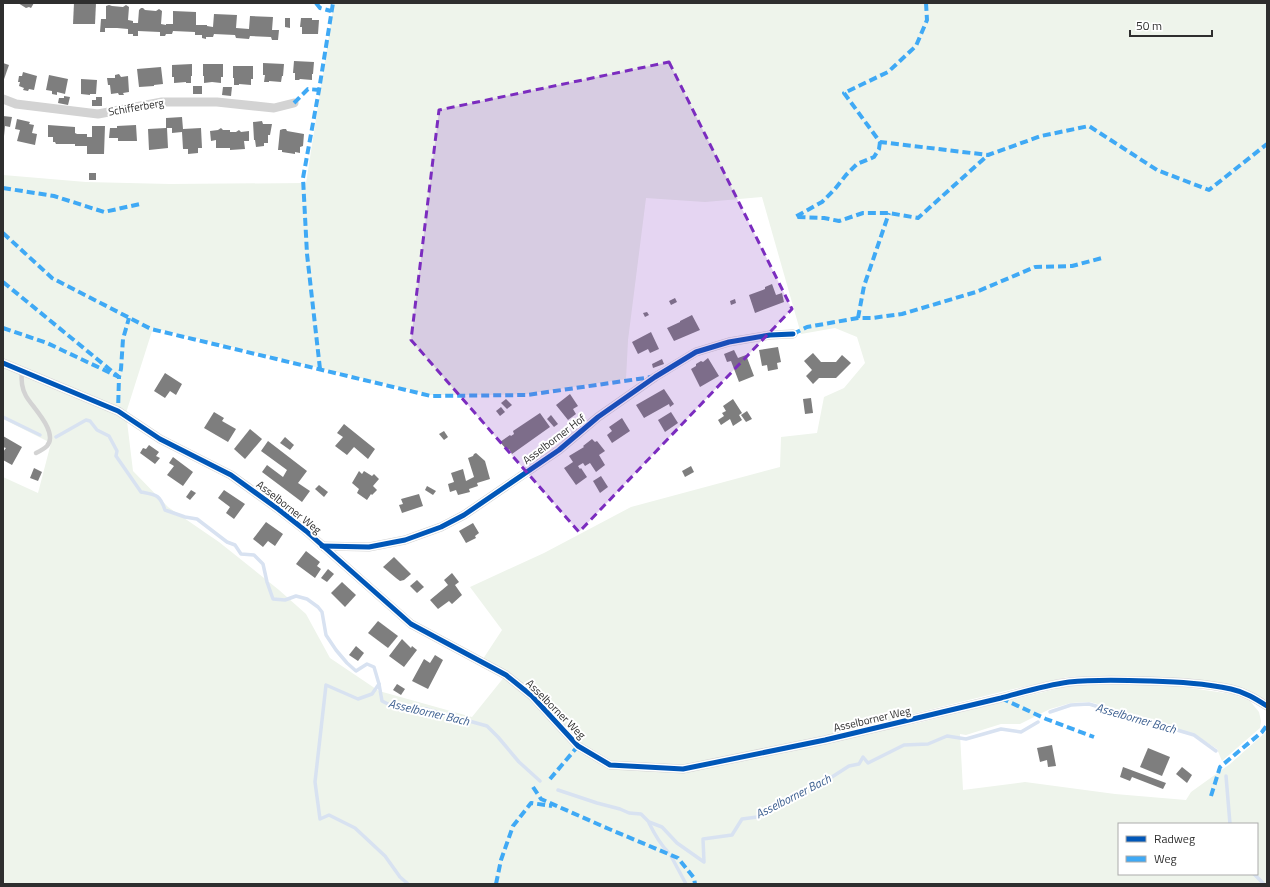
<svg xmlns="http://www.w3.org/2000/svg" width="1270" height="887" font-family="'Titillium Web',sans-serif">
<rect width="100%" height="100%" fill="#fff"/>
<path fill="#eef4eb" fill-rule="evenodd" d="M334,3h933v697l-33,-14 -50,-7 -62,-3 -54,1 -63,14 -177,44 -144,31 -73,-2 -31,-19 -46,-51 -26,-22 -25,-13 19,-29 -32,-43 74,-34 87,-46 149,-40 1,-30 36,-4 7,-36 20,-9 21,-25 -8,-26 -22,-9 -34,6 -39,-137 -57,5 -59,-4 -18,142 -2,39 -100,15 -38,1h-57l-278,-67 -27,85 7,58 35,36 51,35 60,48 27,24 24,44 49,33 93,26 33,-41 26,23 44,48 35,21 74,3 234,-48 150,-37 54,-2 54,2 56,8 18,7 9,11 2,9 -1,7 -38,33 -5,-12 -23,-15 -86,-27 -18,-5 -19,1 -21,6 -30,15h-19l-35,11 -6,-1 3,56 62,-8 90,12 71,6 5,-8 39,-28 37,-33v153h-1264v-407l35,16 13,-50 -48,-24v-244l83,7 84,2 136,-1zM1119,824h138v50h-138z"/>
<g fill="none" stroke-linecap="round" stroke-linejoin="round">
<g stroke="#d8e2f1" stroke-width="3.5">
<polyline points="3,417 40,435"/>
<path d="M56,437l30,-17 4,1 7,9 12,6 8,15 -1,5 25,36c16,3 19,3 24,18l20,7 12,2 30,23 8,3 6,9 13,1 9,9 4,18 6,17 12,1 11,-4 11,3 11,8 4,5 4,23 10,15 11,13 9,8 11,-7 7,3 5,17 3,17 10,5 34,3 61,17 11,11 21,25 21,19"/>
<polyline points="379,684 372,694 358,699 326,685 315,782 320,819 329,815 355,828 385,856 400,877 408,884"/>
<polyline points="1050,712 1071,705 1089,704 1194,735 1216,751"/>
<polyline points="1226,776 1230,824"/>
<polyline points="558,790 597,803 620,809 629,813 641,814 649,822 662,827 677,843 704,862 703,839 732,835 742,819 757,817 789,797 810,787 818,786 849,766 859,764 863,757 868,763 904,745 928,744 947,736 966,739 1001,729 1021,732 1038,722"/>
<path d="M649,823c5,10 10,20 19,29"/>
<polyline points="671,856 686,884"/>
<polyline points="1254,874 1264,884"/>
</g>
</g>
<g fill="#7e7e7e">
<polygon points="18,3 34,3 31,8 29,7 26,8"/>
<polygon points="74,3 96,3 95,24 73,24"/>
<polygon points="109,5 112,6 123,7 126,5 129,7 128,20 133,21 133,23 138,23 139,10 141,8 143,8 145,10 156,11 159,9 162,11 161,24 166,25 166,24 173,24 173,11 196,12 196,25 207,25 207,26 213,27 214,14 237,15 236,28 249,29 250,16 273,17 272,30 279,30 278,40 272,40 271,37 250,36 249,39 236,38 235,35 214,34 213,37 206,37 206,39 202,38 202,35 195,35 195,32 173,31 172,34 166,34 165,36 160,36 160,32 138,31 138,36 133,36 133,34 128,34 128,29 117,28 105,28 105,32 100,32 101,19 106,19 106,6"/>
<polygon points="285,18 290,18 290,28 285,27"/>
<polygon points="301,18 312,18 312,20 319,20 318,34 302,34 302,27 300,27"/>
<polygon points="294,61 314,62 313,74 312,74 312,80 300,79 299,80 295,80 295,73 293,73"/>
<polygon points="3,63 9,65 3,82"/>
<polygon points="263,63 284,64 283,76 282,76 281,82 269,81 269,82 264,82 265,75 263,75"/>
<polygon points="192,64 192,76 191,76 191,83 186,83 186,82 174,83 174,77 172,77 172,65"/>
<polygon points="203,64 223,64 223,77 221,77 221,83 212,82 204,83 204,76 203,76"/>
<polygon points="233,66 253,66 253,79 251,79 251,85 239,84 239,85 234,85 234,78 233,78"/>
<polygon points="161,67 163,84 154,85 154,86 139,87 137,69"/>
<polygon points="23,72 37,76 34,90 29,89 28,91 23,90 24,88 19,86 20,82 18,82 19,76 22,76"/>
<polygon points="119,74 121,77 128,76 129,92 123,93 124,95 119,95 118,93 111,94 110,85 108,85 107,78 115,78 115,75"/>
<polygon points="49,75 68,79 65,94 57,92 57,95 52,94 52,91 46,90"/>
<polygon points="81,79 97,80 96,94 90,94 90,95 81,94"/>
<rect x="193" y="86" width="9" height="8"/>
<polygon points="223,87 232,87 231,96 222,95"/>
<polygon points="64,96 70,97 68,105 58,103 59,98 64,98"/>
<polygon points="96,97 102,97 102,106 92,106 92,100 96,100"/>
<polygon points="3,116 12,117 10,127 5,126 4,136 3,136"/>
<polygon points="182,117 183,129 201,128 202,148 198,148 198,153 188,154 188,149 183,149 182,132 172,133 172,128 167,128 168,148 149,150 148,129 166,128 166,118"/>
<polygon points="17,119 30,122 29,124 34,125 32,133 37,134 35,145 17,141 20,130 15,129"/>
<polygon points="262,121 263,124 272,124 270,135 268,135 268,143 264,143 264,146 256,147 255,140 254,140 253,122"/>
<polygon points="48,125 75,127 75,133 77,134 87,134 87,137 92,137 92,126 105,126 104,154 87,154 87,146 75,146 75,144 56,144 55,142 53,142 53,137 48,137"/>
<polygon points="136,125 137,141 118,141 118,138 109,138 110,128 117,128 117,126"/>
<polygon points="221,128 223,130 230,130 230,132 236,132 239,130 241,132 249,131 249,141 244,141 245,149 230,150 230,148 216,148 216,140 211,141 210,131 218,130"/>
<polygon points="283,129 286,129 287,131 304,134 303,146 300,147 300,153 295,152 295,154 282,152 282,150 278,150 280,130"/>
<rect x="89" y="173" width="7" height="7"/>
<polygon points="772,284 776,295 782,293 784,302 755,313 749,295 765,289 765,287"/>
<polygon points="675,298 677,302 671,305 669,301"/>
<polygon points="735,299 736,303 731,305 730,301"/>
<polygon points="647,312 649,315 645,317 643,313"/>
<polygon points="692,315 700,330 674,341 667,328 680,322 680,321"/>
<polygon points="651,332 659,349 650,353 648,349 638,354 632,342"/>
<polygon points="778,347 781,362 777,363 778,369 768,371 767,365 762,366 759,350"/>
<polygon points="734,350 738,358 746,355 754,376 739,382 731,361 727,362 724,354"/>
<polygon points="813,353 821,362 836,362 842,355 851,363 836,378 819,378 813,384 806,376 812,370 804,361"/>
<polygon points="708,358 719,376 700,387 691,369 696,366 696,364 701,361 703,362"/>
<polygon points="662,359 664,364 653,368 652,364"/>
<polygon points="165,373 182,384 176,395 170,391 165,398 154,391"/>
<polygon points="664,389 674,404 670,407 669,404 644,418 636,405"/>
<polygon points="570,394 578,406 573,409 576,414 568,420 556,405"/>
<polygon points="811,398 813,413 805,414 803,399"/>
<polygon points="506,399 512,405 507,409 501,403"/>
<polygon points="733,399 742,413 739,415 742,420 733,426 730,419 721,425 718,420 724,416 722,413 726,411 723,406"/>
<polygon points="501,407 505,412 500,416 496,411"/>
<polygon points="747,411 752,419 746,422 741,415"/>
<polygon points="214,412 224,418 222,421 236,429 228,442 204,428"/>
<polygon points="671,412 678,423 665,432 658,420"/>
<polygon points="540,413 550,427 512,454 509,449 507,450 500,442 510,435 511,436 514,434 513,431"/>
<polygon points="551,415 558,424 554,427 547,419"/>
<polygon points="622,418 630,431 612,443 607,435 612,431 609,427"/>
<polygon points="344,424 375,449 368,459 354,447 347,455 335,446 343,437 337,433"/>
<polygon points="250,429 262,439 245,459 234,449"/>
<polygon points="444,431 448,437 444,440 439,434"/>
<polygon points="3,436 22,447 12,465 3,460 3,452 6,448 3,447"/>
<polygon points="285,437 294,445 290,450 280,443"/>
<polygon points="592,439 595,442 597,441 605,451 599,455 605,465 596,472 590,463 585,466 583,463 578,466 580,469 581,468 587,477 576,485 564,468 573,462 569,456 584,447 583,446"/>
<polygon points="268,441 307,471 298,483 310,491 302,502 262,472 267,465 283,477 287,470 261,451"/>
<polygon points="149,445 159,452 156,456 160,458 155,464 140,453 143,448 146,449"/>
<polygon points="476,453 485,461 490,479 477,483 478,486 469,489 470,492 458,495 456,490 450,492 448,484 454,482 451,473 463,469 466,481 474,477 468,458 473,456 474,454"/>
<polygon points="173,457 193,472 183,486 167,475 174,466 169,463"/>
<polygon points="691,466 694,472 685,477 682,471"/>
<polygon points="34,468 42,472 38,481 30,478"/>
<polygon points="359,471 362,474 364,471 372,476 374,474 379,479 373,486 377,490 372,495 371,494 367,500 357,493 359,489 352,483"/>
<polygon points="601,476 608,487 600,493 593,481"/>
<polygon points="319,485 328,492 324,497 315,489"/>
<polygon points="427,486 436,491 433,495 425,490"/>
<polygon points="191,490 196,493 190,500 186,497"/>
<polygon points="224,490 245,504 234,519 226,513 230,507 218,498"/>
<polygon points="419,494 423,506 402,513 399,505 403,504 401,499"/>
<polygon points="266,522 283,534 275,546 268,541 263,547 253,539"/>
<polygon points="473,523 479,533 475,536 476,538 466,543 459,531"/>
<polygon points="306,551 320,562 317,566 321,569 315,578 296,564"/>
<polygon points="394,557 411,574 404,580 400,581 396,578 383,567"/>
<polygon points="328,569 334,574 327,582 321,578"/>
<polygon points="452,573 459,582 455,585 462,595 452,604 449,601 438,609 430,600 448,585 444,580"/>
<polygon points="417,580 424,587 417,593 410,586"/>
<polygon points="342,582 356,595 345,607 331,593"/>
<polygon points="378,621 398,636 388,648 368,633"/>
<polygon points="402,639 411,648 412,646 417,650 404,667 389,656"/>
<polygon points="356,646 364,653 358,661 349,655"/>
<polygon points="435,655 443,660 428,689 412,681 424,659 430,663"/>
<polygon points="397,684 405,689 401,695 393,690"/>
<polygon points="1052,745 1056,766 1048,767 1047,760 1040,762 1037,748"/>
<polygon points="1148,748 1170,757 1162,776 1140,767"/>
<polygon points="1123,767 1166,783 1163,789 1132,777 1130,781 1120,777"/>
<polygon points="1182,767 1192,775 1187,783 1176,774"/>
</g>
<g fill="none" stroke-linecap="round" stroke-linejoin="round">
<path stroke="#d3d3d3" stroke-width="4.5" d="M22,371c-1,8 0,18 4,25 6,11 33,36 21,50 -3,3 -7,5 -11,7"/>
<g stroke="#d3d3d3" stroke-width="9">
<polyline points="3,99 16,104 98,114 162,102 217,102 274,108 294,103"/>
<path d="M3,363l115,48 42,28 71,36 47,34 28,22 105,93 95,51 26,21 46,50 32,19 73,4 142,-29 176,-42c22,-6 45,-13 68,-16 27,-3 54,-2 80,-1 27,1 56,2 82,8 14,3 25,10 36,17"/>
<polyline points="322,546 369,547 405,540 441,527 464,515 559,450 598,417 655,377 696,352 729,342 770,335 793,334"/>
</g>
<g stroke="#3fa9f5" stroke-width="4" stroke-dasharray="8 4" stroke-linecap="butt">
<polyline points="316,3 320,8 331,11"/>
<polyline points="926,3 927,20 916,46 888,72 844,93 880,142 988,155 1041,136 1089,126 1157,170 1209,190 1267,144"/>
<polyline points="294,103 308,89 319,90"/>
<polyline points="880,142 879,149 874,157 857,164 846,175 835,189 822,202 795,217 824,218 839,221 863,213 889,213 918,218 988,155"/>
<polyline points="3,188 54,196 104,212 140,204"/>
<polyline points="3,233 52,278 151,329 431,396 527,395 652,377"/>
<polyline points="3,282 119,377 118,411"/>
<polyline points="858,318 864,286 889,213"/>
<polyline points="3,328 47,343 119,377 121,369 123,339 129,318"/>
<polyline points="793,334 807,327 858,318 872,318 902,314 976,292 1035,267 1072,266 1102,258"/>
<polyline points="320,369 307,254 303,178 319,90 333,3"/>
<polyline points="1001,698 1046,719 1094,737"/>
<polyline points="550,779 578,746"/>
<polyline points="533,787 541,799 609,829 678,858 694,878 695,884"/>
<polyline points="1211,796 1220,767 1262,732 1267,725"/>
<polyline points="496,884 501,860 513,826 531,803 552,806"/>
</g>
<g stroke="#fff" stroke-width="8">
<g id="cycleway">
<path d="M3,363l115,48 42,28 71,36 47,34 28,22 105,93 95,51 26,21 46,50 32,19 73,4 142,-29 176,-42c22,-6 45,-13 68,-16 27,-3 54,-2 80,-1 27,1 56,2 82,8 14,3 25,10 36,17"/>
<polyline points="322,546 369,547 405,540 441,527 464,515 559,450 598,417 655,377 696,352 729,342 770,335 793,334"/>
</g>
</g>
<use href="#cycleway" stroke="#0057b8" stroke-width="5"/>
</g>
<path fill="#7b2cbf" fill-opacity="0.2" stroke="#7b2cbf" stroke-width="3" stroke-dasharray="8 5" stroke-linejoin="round" d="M669,62l123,247 -213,223 -168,-192 28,-230z"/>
<g text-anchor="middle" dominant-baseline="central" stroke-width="4" stroke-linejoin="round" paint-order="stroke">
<g font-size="11" fill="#2e2e2e" stroke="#fff">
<text transform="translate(136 107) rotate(-10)">Schifferberg</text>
<text transform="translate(554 439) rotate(-37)">Asselborner Hof</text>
<text transform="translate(289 507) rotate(38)">Asselborner Weg</text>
<text transform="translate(556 709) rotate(45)">Asselborner Weg</text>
<text transform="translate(872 719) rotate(-13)">Asselborner Weg</text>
</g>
<g font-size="12" font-style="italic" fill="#3c5f90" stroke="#fff">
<text transform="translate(429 712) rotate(13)">Asselborner Bach</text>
<text transform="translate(1136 718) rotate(16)">Asselborner Bach</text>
<text transform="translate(793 796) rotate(-27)">Asselborner Bach</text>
</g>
</g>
<rect width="1270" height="887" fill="none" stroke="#2e2e2e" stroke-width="8"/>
<rect x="1118" y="823" width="140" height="52" fill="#ffffff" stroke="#ababab"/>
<rect x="1126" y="836" width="20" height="6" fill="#0057b8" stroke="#ababab"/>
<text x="1154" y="843" font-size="12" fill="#2e2e2e">Radweg</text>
<rect x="1126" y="856" width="20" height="6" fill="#3fa9f5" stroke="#ababab"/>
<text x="1154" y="863" font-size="12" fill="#2e2e2e">Weg</text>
<path d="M1130 30v6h82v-6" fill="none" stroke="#2e2e2e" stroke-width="2"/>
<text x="1136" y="30" font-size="12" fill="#2e2e2e" stroke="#ffffff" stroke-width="3" paint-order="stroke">50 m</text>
</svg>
